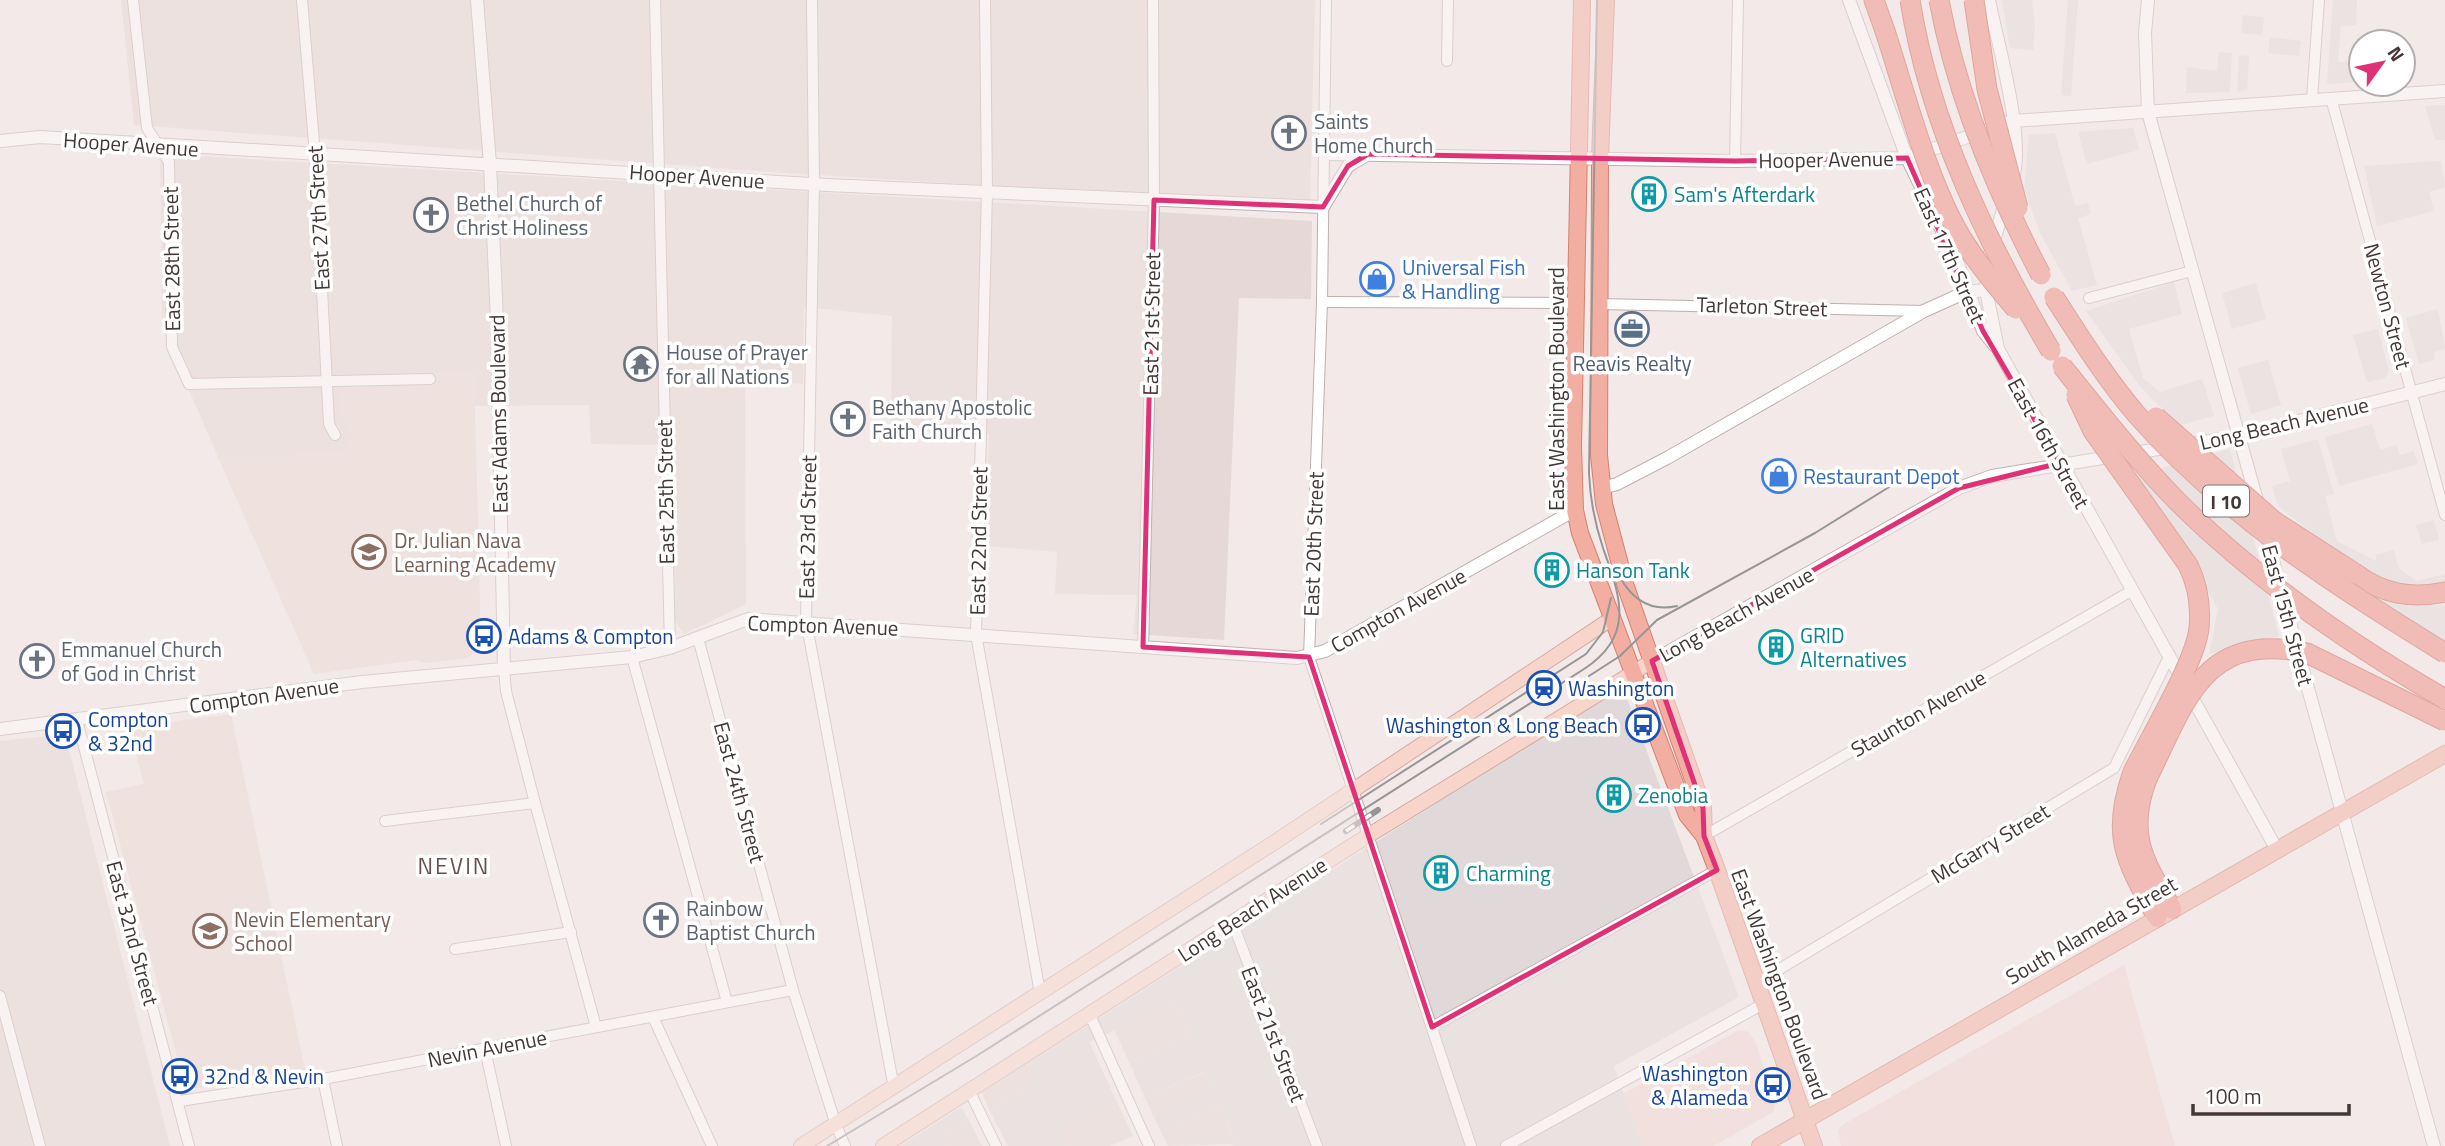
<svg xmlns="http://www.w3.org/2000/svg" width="2445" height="1146" font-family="'Titillium Web',sans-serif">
<rect width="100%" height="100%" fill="#f2e9e8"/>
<g fill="#e5d8d6">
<polygon points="121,0 1315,0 1310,205 770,172 134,125"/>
<polygon points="160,154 1312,221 1311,299 1239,298 1224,640 1133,634 1137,595 1055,594 1057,552 985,546 989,434 891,422 892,316 804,307 803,384 745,380 746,604 684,634 675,621 674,445 591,444 589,405 475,406 474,371 342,414 353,434 350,448 342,455 218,457 162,328"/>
<polygon points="65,734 170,1146 0,1146 0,741"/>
<polygon points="1176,1002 1190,1035 1130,1064 1114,1030"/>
<polygon points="1027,1064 1035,1082 990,1111 982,1092"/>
<polygon points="1205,1072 1212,1089 1153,1115 1145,1098"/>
<polygon points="1117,1102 1133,1136 1110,1146 1067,1146 1058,1129"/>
<polygon points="1220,1106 1236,1144 1168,1146 1161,1132"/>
<polygon points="969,1120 982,1146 947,1146 942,1137"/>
</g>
<g fill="#f1d6d5">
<polygon points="2124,965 2175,1146 1841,1146 1838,1131 1842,1125"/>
<polygon points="1739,1030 1749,1032 1756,1044 1776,1101 1773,1112 1714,1146 1642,1146 1623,1094"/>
</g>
<g fill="#e1d9d9">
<polygon points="2230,449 2279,636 2209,654 2218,609 2188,555 2136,475"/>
<polygon points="1622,685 1739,997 1614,1066 1642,1146 1231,1146 1236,1143 1220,1106 1161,1132 1153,1115 1212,1088 1204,1072 1145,1098 1130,1064 1190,1035 1176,1002 1089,1042 1117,1102 1059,1129 1067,1146 1008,1146 990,1111 1035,1082 1027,1064"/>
<polygon points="961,1107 969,1120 942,1137 947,1146 900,1146"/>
</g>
<g fill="#e9d7d3">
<polygon points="474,371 481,646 468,658 426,663 416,660 314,674 218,457 327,453 336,456 347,451 353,434 342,414 340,376"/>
<polygon points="231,714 305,1070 186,1090 106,792 144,784 129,727"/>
</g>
<g fill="#e0dcdc">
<polygon points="2002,0 2032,0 2035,25 2033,50 2010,48"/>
<polygon points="2068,0 2078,0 2071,96 2061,95"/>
<polygon points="2333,0 2357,0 2356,25 2341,26 2338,62 2361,61 2361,82 2327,84"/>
<polygon points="2243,15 2264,17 2262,35 2241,33"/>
<polygon points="2270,37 2301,41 2299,56 2268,53"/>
<polygon points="2219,52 2232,53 2230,92 2186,93 2187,67 2217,71"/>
<polygon points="2239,55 2249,56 2247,90 2237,92"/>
<polygon points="2445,105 2445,140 2435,140 2425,106"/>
<polygon points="2133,128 2139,150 2087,164 2078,132"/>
<polygon points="2055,133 2075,206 2088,203 2091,214 2078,218 2097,285 2072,291 2040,233 2024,189 2029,135"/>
<polygon points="2441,161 2445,187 2429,192 2434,211 2377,226 2364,166"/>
<polygon points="2174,282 2182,314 2129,329 2143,378 2160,392 2202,379 2214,416 2180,425 2142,389 2086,311"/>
<polygon points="2256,283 2266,319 2232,329 2222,293"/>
<polygon points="2438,309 2445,349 2434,352 2435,360 2419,364 2406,318"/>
<polygon points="2378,329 2389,371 2385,378 2367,382 2353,335"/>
<polygon points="2268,360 2281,405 2251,414 2238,368"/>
<polygon points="2372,424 2380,450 2397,445 2400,455 2414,451 2418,464 2339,486 2325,437"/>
<polygon points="2318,439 2334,494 2325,496 2337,541 2376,561 2376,555 2394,550 2399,569 2417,581 2445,574 2445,585 2413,591 2385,582 2338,554 2278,506 2272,486 2290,481 2281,449"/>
<polygon points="2434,520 2439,540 2422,544 2416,525"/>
<polygon points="2345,575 2392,602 2411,606 2445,605 2445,642 2382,605"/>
</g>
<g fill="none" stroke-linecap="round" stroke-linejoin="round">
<g stroke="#bfb0ae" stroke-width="12">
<g id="minor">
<polyline points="133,0 147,128 169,162 172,347 189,384 430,379"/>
<polyline points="302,0 315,155 329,424 335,435"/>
<polyline points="655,0 670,648"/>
<polyline points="812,0 814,184 806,621 894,1088"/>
<polyline points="985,0 987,192 976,634 1040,993"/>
<polyline points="1326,0 1322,302 1309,657 1471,1146"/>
<polyline points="1447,61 1448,0"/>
<polyline points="2331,98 2445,515"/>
<polyline points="2312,99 2319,0"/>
<polyline points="1735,161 1738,0"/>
<polyline points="2089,298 2192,271"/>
<polyline points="1322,302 1575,303"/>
<polyline points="1600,304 1924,311"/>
<polyline points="698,638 793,990 836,1125 845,1146"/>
<polyline points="1143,647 1154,200 1153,0"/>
<polyline points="632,657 727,1002"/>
<polyline points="504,669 506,691 535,803 596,1027"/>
<polyline points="77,720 189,1146"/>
<polyline points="385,821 535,803"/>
<polyline points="1704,836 2133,590"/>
<polyline points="1232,921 1317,1146"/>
<polyline points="455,949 571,932"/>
<polyline points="1758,982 2114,768 2170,655"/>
<polyline points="0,996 40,1146"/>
<polyline points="1089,1013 1149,1146"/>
<polyline points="653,1017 712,1146"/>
<polyline points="1432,1027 1717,870"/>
<polyline points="485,1049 506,1146"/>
<polyline points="323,1079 337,1146"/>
<polyline points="970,1092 996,1146"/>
<polyline points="180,1101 323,1079 793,990"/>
<polyline points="1506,1146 1765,1003"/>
</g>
</g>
<g stroke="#bfb0ae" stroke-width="14">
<g id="tertiary">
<polyline points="477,0 490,164 497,321 504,669"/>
<polyline points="1849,0 1907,158 1958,264 1983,331 1995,346"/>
<path d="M1989,0c9,46 36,136 24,179"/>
<polyline points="2148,0 2145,33 2148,112 2258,504"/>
<polyline points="0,141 40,137 827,185 1323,207 1348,166 1368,154"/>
<polyline points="1324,154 1735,161 1907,158 2013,121 2445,91"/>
<polyline points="2005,203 1988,261 1986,290 1998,349 2276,848"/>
<polyline points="1602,488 1617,484 1667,458 1924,311 1966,292 1986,290"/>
<polyline points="2265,532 2434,1146"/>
<polyline points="1652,661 1959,488 1992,476 2239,436 2445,384"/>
<polyline points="0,729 362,682 632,657 670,648 748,619 1297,658 1325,651 1575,510"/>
</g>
</g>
<g stroke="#d2aaa1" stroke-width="16">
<g id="secondary">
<polyline points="801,1146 1275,842 1611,619"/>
<polyline points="883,1146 1358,842 1652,661"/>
</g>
</g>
<g stroke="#d58172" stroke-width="18">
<g id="primary">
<polyline points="1582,0 1573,446 1575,510 1580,533 1687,815 1704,836 1717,870 1814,1146"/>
<polyline points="1606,0 1600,159 1599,455 1604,504 1626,587 1703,808 1704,836"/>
<polyline points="1760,1146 2445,754"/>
</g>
</g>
<g stroke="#cb5449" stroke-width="21">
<g id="motorway">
<polyline points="1874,0 1885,31"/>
<path d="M2356,574c27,20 55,25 89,18"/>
<path d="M2133,772c-23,64 -7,89 24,145"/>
<path d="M2147,779c-21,56 -3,82 25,130"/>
</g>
</g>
<use href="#minor" stroke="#fff" stroke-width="10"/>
<use href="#tertiary" stroke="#fff" stroke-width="12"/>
<use href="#secondary" stroke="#f8d5cb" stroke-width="14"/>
<use href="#primary" stroke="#f2aea0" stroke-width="16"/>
<use href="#motorway" stroke="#ed8678" stroke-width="19"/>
<g stroke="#969696" stroke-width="2">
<path d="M1620,577c12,22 30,35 57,29"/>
<polyline points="1589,676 1620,656 1657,620 1815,533 1894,484"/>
<polyline points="1321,824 1586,654 1603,632 1611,598"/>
<path d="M827,1146l151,-91 606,-386c52,-34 36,-73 19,-121 -8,-24 -13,-50 -14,-75l8,-473"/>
</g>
<g stroke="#969696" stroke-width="6">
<polyline id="rail" points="1346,831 1378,810"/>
</g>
<use href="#rail" stroke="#fff" stroke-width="3.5" stroke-dasharray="10" stroke-linecap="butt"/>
<g stroke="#cb5449" stroke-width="21" stroke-linecap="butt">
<g id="motorway-bridge">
<path d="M1910,0c20,126 77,243 141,351"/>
<path d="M1939,0c18,97 56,188 102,275"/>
<polyline points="1974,0 1987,89 2018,208"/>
<path d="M1885,31c21,64 42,149 76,206 16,26 35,49 55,72"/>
<path d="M2054,297c26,40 52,82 83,118 89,101 195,168 308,238"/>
<path d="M2062,366c36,45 73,92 114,134 79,79 172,143 269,199"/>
<path d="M2076,395l17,36 95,134c10,20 13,41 11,63 -3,33 -50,111 -66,144"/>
<polyline points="2156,417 2274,521 2356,574"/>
<path d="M2147,779c38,-76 56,-149 160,-126l138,68"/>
</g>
</g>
<use href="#motorway-bridge" stroke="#ed8678" stroke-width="19"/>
</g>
<path d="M0 0H2445V1146H0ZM1368,154l367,7 172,-3 76,173 77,132 -101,25 -307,173 51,147 1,28 13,34 -285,157 -123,-370 -166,-10 11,-447 169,7 25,-41z" fill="#f2e9e8" fill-opacity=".55" fill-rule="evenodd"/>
<path fill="none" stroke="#e03076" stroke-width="5" stroke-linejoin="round" d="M1368,154l367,7 172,-3 76,173 77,132 -101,25 -307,173 51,147 1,28 13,34 -285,157 -123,-370 -166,-10 11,-447 169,7 25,-41z"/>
<defs>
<g id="church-ring" transform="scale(1.75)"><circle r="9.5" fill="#fff" stroke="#6b7280" stroke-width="1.5"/><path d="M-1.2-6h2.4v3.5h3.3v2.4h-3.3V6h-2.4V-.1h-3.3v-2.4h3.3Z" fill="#6b7280"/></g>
<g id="building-ring" transform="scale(1.75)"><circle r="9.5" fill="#fff" stroke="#0f9aa8" stroke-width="1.5"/><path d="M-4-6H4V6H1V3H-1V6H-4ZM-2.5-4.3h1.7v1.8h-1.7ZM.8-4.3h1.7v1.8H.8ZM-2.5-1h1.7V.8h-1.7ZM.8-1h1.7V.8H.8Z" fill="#0f9aa8"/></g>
<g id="shop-ring" transform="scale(1.75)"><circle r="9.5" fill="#fff" stroke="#3f7fe0" stroke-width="1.5"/><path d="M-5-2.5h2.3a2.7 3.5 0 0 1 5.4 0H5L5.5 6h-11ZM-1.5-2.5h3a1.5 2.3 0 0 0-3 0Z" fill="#3f7fe0"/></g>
<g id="office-ring" transform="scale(1.75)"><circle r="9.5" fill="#fff" stroke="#5c6f8a" stroke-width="1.5"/><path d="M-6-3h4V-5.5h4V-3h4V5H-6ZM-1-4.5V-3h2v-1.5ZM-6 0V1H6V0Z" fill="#5c6f8a"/></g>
<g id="temple-ring" transform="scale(1.75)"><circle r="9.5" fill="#fff" stroke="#6b7280" stroke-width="1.5"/><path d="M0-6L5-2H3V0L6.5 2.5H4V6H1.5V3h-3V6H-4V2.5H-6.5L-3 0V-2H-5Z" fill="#6b7280"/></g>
<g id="school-ring" transform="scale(1.75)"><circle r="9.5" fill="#fff" stroke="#8d6e63" stroke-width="1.5"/><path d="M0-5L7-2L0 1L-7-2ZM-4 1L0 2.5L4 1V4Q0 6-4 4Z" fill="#8d6e63"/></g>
<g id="bus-ring" transform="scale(1.75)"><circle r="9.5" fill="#fff" stroke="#1a4fb4" stroke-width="1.5"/><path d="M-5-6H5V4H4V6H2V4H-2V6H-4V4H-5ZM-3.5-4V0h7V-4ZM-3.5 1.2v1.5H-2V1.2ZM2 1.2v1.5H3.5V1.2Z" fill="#1a4fb4"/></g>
<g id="station-ring" transform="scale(1.75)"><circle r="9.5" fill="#fff" stroke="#1a4fb4" stroke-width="1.5"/><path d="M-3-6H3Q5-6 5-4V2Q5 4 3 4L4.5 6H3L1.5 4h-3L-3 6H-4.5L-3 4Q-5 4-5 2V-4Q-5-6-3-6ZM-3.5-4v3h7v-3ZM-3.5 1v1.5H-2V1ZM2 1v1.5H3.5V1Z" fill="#1a4fb4"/></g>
</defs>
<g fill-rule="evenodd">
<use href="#church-ring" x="1289" y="133"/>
<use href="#building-ring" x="1649" y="194"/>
<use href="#church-ring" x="431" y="215"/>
<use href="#shop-ring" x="1377" y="279"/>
<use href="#office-ring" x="1632" y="329"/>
<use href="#temple-ring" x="641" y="364"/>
<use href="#church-ring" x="848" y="419"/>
<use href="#shop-ring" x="1779" y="476"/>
<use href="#school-ring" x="369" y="552"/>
<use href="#building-ring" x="1552" y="570"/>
<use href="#bus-ring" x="484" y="636"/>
<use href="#building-ring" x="1776" y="647"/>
<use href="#church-ring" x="37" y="661"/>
<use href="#station-ring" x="1544" y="688"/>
<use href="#bus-ring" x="1643" y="725"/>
<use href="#bus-ring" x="63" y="731"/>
<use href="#building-ring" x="1614" y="795"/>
<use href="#building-ring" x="1441" y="873"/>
<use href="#church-ring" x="661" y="920"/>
<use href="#school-ring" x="210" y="931"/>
<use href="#bus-ring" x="180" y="1076"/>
<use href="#bus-ring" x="1773" y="1085"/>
</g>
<g text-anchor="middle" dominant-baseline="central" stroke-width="7" stroke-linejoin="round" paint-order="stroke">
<rect fill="#fff" stroke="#7c7473" stroke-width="2" x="2203" y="485.5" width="46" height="31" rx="5"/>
<g font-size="19" font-weight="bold" fill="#443837">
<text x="2226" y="501">I 10</text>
</g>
<g font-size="21" fill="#5b616d" stroke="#fff" text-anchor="start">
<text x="1314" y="121">Saints<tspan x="1314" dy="24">Home Church</tspan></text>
<text x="456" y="203">Bethel Church of<tspan x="456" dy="24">Christ Holiness</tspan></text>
<text x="666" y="352">House of Prayer<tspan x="666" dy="24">for all Nations</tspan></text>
<text x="872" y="407">Bethany Apostolic<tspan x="872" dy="24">Faith Church</tspan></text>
<text x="61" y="649">Emmanuel Church<tspan x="61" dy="24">of God in Christ</tspan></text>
<text x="686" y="908">Rainbow<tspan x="686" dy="24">Baptist Church</tspan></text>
</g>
<g font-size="21" fill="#443837" stroke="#fff">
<text transform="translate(131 144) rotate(4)">Hooper Avenue</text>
<text transform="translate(1826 159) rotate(-1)">Hooper Avenue</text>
<text transform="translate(697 176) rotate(4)">Hooper Avenue</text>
<text transform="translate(318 218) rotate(-93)">East 27th Street</text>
<text transform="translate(1950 255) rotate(66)">East 17th Street</text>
<text transform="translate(171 259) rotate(-91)">East 28th Street</text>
<text transform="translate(1762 306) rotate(2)">Tarleton Street</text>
<text transform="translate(2388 306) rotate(75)">Newton Street</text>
<text transform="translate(1151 324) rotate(-89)">East 21st Street</text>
<text transform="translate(1556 389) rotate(-90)">East Washington Boulevard</text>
<text transform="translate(498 414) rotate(-91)">East Adams Boulevard</text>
<text transform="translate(2284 423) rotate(-13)">Long Beach Avenue</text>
<text transform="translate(2049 443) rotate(61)">East 16th Street</text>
<text transform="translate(665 492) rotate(-91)">East 25th Street</text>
<text transform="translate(807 527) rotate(-89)">East 23rd Street</text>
<text transform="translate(978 541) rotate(-89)">East 22nd Street</text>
<text transform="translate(1313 544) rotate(-88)">East 20th Street</text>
<text transform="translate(1398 610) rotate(-29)">Compton Avenue</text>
<text transform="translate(1736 614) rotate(-29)">Long Beach Avenue</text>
<text transform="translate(2288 615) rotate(75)">East 15th Street</text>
<text transform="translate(823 625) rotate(2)">Compton Avenue</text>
<text transform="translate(264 695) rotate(-8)">Compton Avenue</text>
<text transform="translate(1918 713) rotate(-30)">Staunton Avenue</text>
<text transform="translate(740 792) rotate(75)">East 24th Street</text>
<text transform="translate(1990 843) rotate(-31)">McGarry Street</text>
<text transform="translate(1252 909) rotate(-33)">Long Beach Avenue</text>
<text transform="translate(2091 930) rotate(-30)">South Alameda Street</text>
<text transform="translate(133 933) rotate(75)">East 32nd Street</text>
<text transform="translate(1780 984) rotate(70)">East Washington Boulevard</text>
<text transform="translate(1274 1034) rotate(69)">East 21st Street</text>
<text transform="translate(487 1048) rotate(-11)">Nevin Avenue</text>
</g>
<g font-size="21" fill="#0d838f" stroke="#fff" text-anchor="start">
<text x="1674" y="194">Sam's Afterdark</text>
<text x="1576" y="570">Hanson Tank</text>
<text x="1800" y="635">GRID<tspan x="1800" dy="24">Alternatives</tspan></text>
<text x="1638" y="795">Zenobia</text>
<text x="1466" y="873">Charming</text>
</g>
<g font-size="21" fill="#366cbe" stroke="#fff" text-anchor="start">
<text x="1402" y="267">Universal Fish<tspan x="1402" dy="24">&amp; Handling</tspan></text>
<text x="1803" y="476">Restaurant Depot</text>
</g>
<g font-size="21" fill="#4e5e75" stroke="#fff">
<text x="1632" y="363">Reavis Realty</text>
</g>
<g font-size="21" fill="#785e54" stroke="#fff" text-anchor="start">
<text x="394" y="540">Dr. Julian Nava<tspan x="394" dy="24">Learning Academy</tspan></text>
<text x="234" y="919">Nevin Elementary<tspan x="234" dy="24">School</tspan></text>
</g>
<g font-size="21" fill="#164399" stroke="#fff" text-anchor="start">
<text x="508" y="636">Adams &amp; Compton</text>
<text x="1568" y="688">Washington</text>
<text x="88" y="719">Compton<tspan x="88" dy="24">&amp; 32nd</tspan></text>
<text x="1618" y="725" text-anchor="end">Washington &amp; Long Beach</text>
<text x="1748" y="1073" text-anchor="end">Washington<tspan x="1748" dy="24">&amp; Alameda</tspan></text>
<text x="204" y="1076">32nd &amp; Nevin</text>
</g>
<g font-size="23" letter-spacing="2" fill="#665150" stroke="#fff">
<text x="454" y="865">NEVIN</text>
</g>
</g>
<g transform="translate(2382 63) rotate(57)"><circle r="33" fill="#ffffff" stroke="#b4afaf" stroke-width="2"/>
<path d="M0-5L12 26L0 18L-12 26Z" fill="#e03076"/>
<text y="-10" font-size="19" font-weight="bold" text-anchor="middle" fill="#443837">N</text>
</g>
<path d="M2193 1104v10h156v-10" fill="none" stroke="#443837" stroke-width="3.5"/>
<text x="2204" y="1104" font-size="21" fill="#443837" stroke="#ffffff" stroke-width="5" paint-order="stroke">100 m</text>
</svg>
